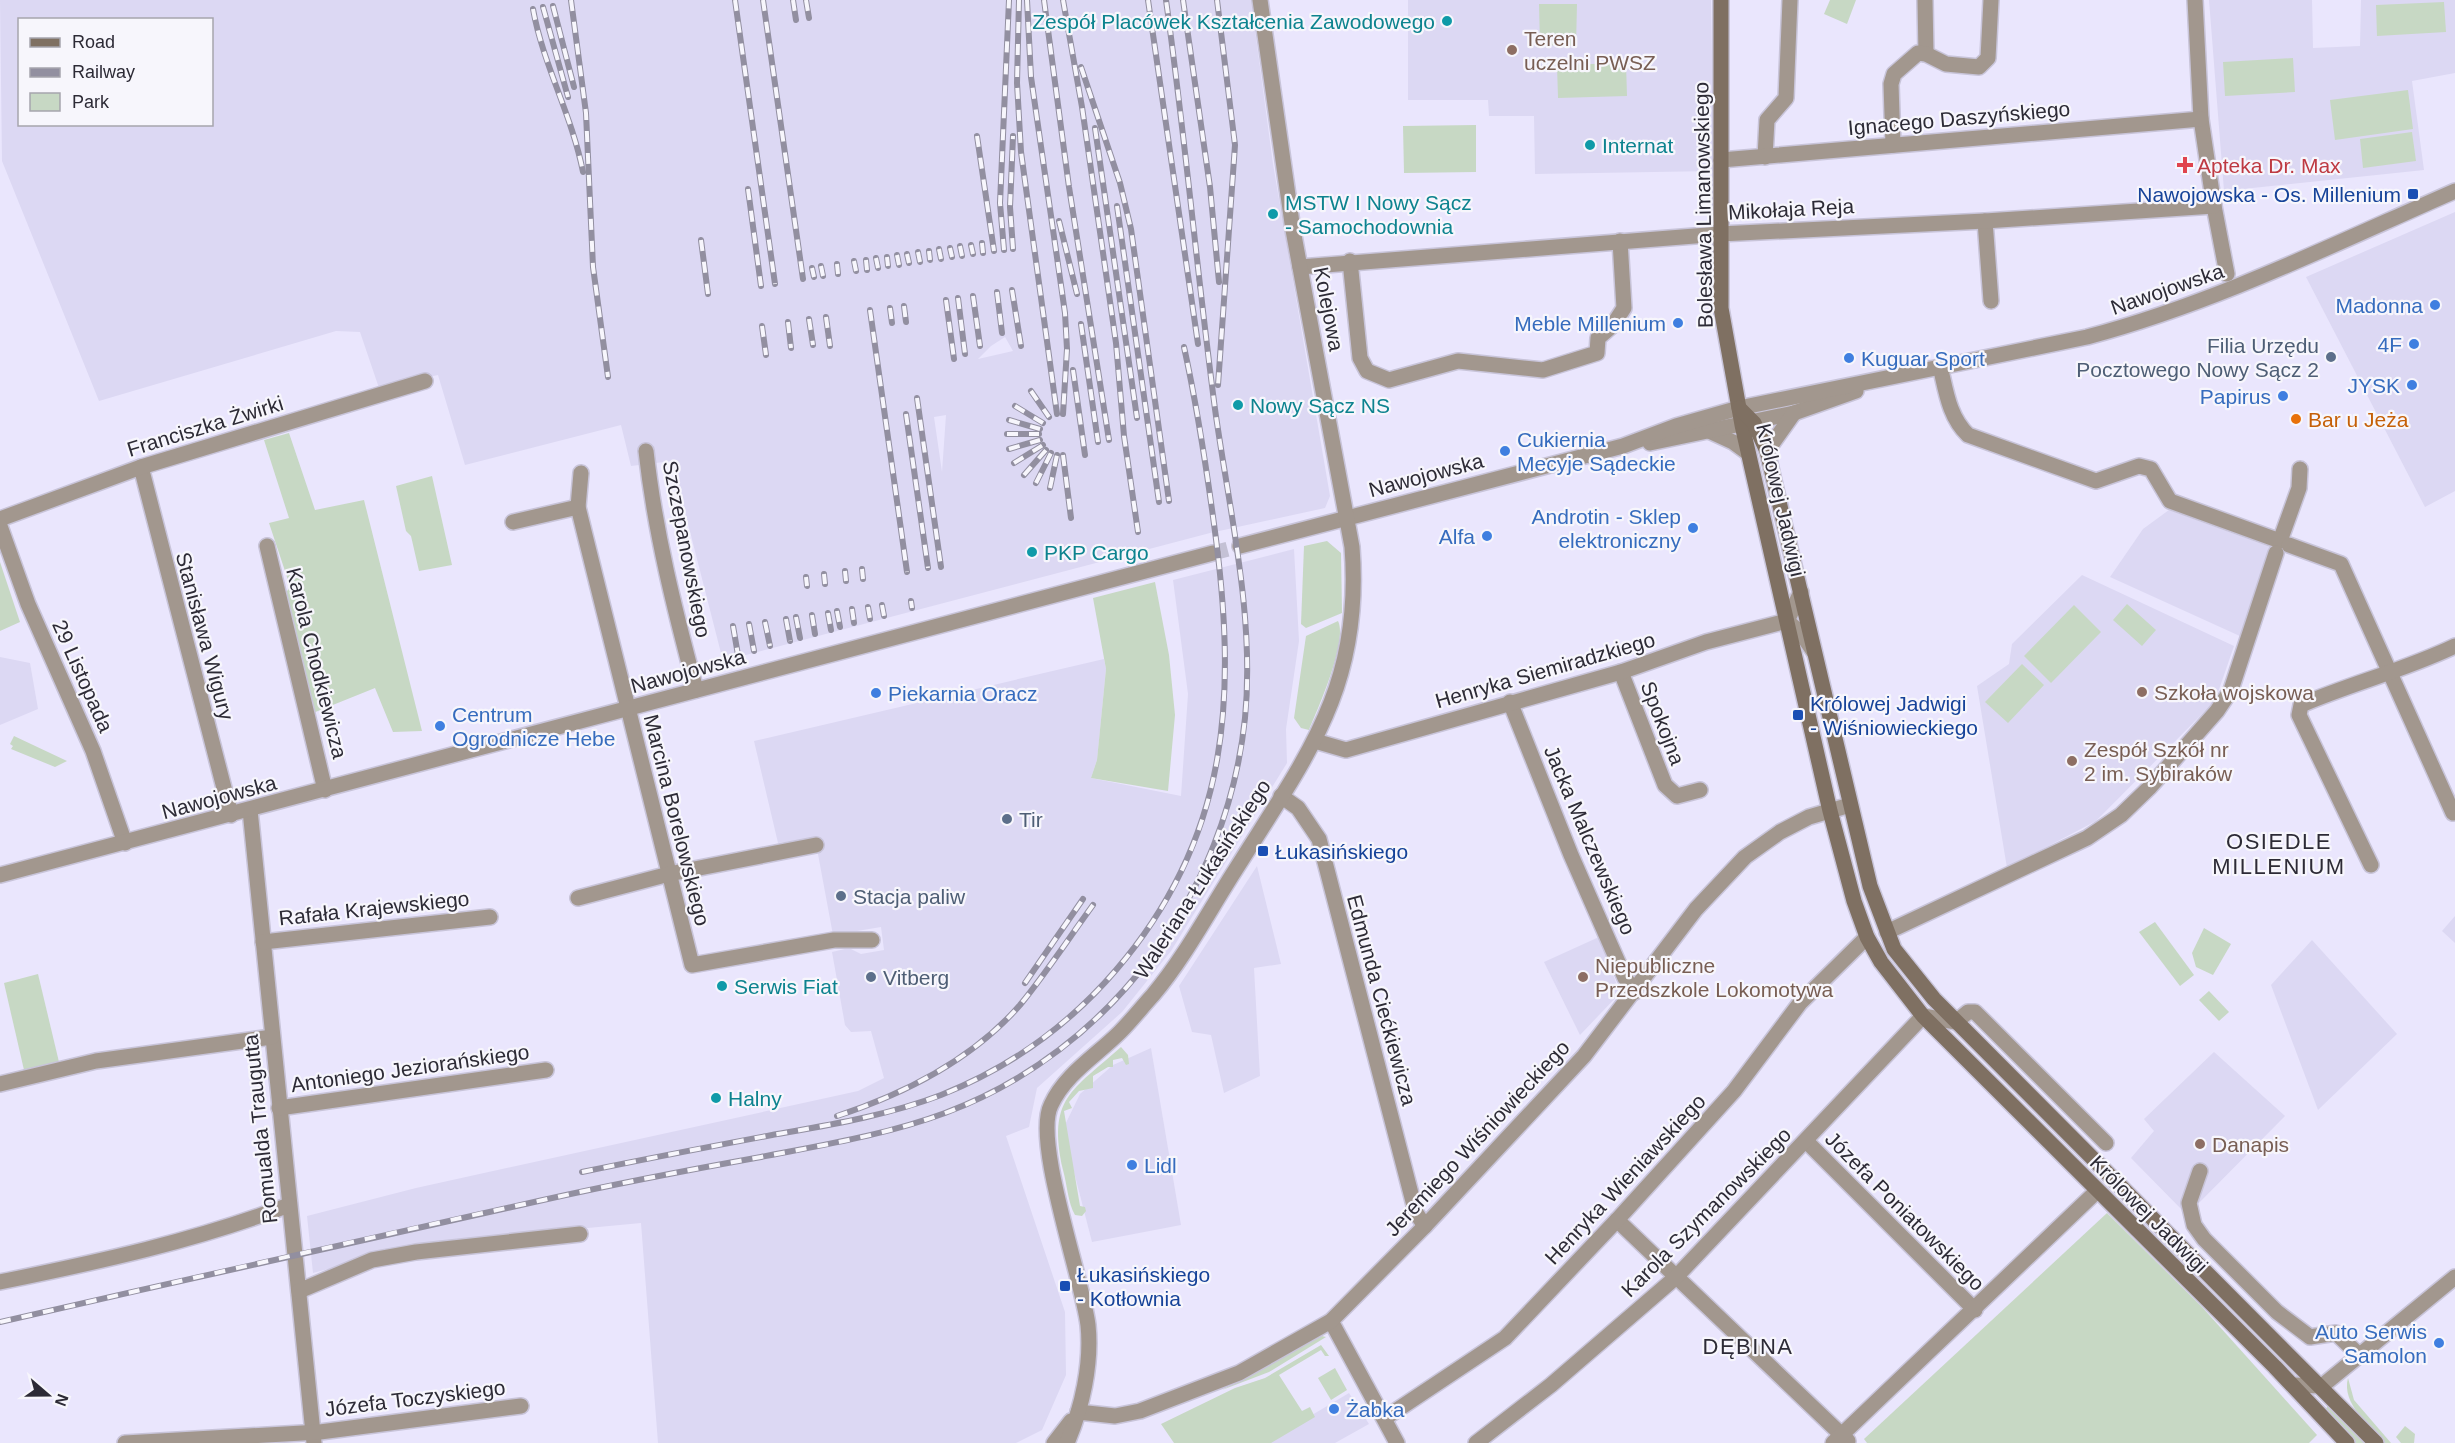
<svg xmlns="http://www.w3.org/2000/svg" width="2455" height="1443" font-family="Helvetica,sans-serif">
<rect width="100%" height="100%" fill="#eae6fd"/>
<g fill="#dcd8f3" fill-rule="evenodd">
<path d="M0,0h1251l22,164 57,332 -5,12 -115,25 -487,128 -51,-200 -41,5 -10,-41 -156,40 -27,-90 -59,13 -19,-56 -24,-1 -237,70 -97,-240zM20,20h192v104h-192zM1005,337l8,14 -35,8 13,-13zM946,415l-4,57 -8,-55z"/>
<polygon points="1408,0 1711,0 1714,171 1535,174 1534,116 1489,116 1488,100 1408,100"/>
<polygon points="2209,0 2312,0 2313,48 2360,46 2361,0 2455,0 2455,73 2412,81 2424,170 2224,191"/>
<polygon points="2455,212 2455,491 2425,507 2306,277"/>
<polygon points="2169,510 2273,548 2242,637 2110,577 2143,529"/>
<polygon points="1294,549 1299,641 1286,729 1287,763 1171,951 1122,1012 1037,1088 1029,1127 1006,1136 1065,1312 1066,1375 1042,1430 1016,1443 658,1443 641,1223 502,1236 351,1263 313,1273 307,1216 416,1188 858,1091 884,1078 871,1031 851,1032 845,1025 832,952 849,948 861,954 884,950 881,927 833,935 815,838 778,843 754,741 1104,659 1106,669 1100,730 1097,760 1091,778 1181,796 1188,694 1173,580"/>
<polygon points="2082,575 2234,646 2215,701 2096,821 2007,868 1977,686 2009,664 2012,644"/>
<polygon points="0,657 30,663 38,709 0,725"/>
<polygon points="1257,866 1281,964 1254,968 1260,1076 1224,1093 1211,1035 1192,1032 1179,986"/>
<polygon points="2455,916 2455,943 2442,931"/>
<polygon points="1599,937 1620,993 1580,1035 1544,962"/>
<polygon points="2312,940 2397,1034 2318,1110 2271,985"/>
<polygon points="1151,1048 1181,1225 1092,1242 1063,1129 1080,1094 1113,1065"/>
<polygon points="2214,1052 2285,1116 2187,1215 2131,1158 2154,1131 2144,1119"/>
<polygon points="1349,1393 1369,1424 1335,1443 1265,1443"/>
</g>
<g fill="#c7d8c4">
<polygon points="1830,0 1856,0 1847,24 1824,14"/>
<polygon points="2444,2 2446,32 2377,36 2376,5"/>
<polygon points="1539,4 1577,4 1576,46 1540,45"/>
<polygon points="2293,58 2295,92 2225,96 2223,62"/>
<polygon points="1626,63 1627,96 1558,98 1557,65"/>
<polygon points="2408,90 2413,129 2335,140 2330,100"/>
<polygon points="1476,125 1476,172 1404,173 1403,126"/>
<polygon points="2412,132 2416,161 2363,168 2360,139"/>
<polygon points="289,433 315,510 364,500 422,731 393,732 375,688 308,715 282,600 290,586 269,523 289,518 264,440"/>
<polygon points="432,476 452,565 419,571 411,536 406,531 396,486"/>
<polygon points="1327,541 1341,553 1342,613 1306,628 1301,624 1304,546"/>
<polygon points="0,562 20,622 0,631 0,657"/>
<polygon points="1155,582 1169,655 1175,715 1168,791 1091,778 1097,760 1106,669 1093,598"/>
<polygon points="2127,604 2156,630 2142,646 2113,620"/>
<polygon points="2074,605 2101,632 2051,683 2024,656"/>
<path d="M1338,621c10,20 -20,88 -29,109l-8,-2 -7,-10 12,-82z"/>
<polygon points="2022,664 2044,685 2008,723 1985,702"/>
<polygon points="14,736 67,761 55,767 11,749 13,746 10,744"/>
<polygon points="2155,922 2194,975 2180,986 2139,932"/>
<polygon points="2204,928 2231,944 2213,975 2196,967 2192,953"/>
<polygon points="38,974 59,1062 24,1070 4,983"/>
<polygon points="2209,991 2229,1012 2219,1021 2199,1000"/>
<path d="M1121,1047l7,8 1,9 -3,1 -4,-7 -9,2v7h-5l-15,9v12l-14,3 -10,11 3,6 -8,3 16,95 5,1 1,4 -4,5 -7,-1c-7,-12 -8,-31 -12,-45 -16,-72 9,-79 58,-123z"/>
<polygon points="2107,1213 2202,1307 2317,1435 2309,1443 1867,1443 1864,1439"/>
<polygon points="1322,1336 1326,1337 1269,1372 1222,1390"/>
<polygon points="1321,1345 1329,1356 1325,1356 1321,1350 1279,1375 1302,1411 1310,1407 1315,1417 1271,1443 1174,1443 1161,1424 1235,1388 1265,1378"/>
<polygon points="1335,1368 1347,1390 1331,1400 1318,1378"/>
<path d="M2348,1378l6,22 37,43h-6c-15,-18 -44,-39 -37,-65z"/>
<polygon points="2328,1405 2366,1443 2354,1443 2326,1409"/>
<polygon points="2405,1426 2415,1434 2414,1443 2401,1443 2396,1437"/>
</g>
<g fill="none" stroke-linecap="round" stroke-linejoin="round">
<polyline stroke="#c4c1d5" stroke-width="15" stroke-dasharray="15 8" stroke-linecap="butt" points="1213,553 1240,546"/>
<g stroke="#c8c4d9" stroke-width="18">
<g id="minor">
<polyline points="1925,0 1926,54"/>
<polyline points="2195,0 2201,119 2214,206 2227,274"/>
<polyline points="1893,145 1891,84 1894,74 1918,53 1926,54 1946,64 1979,67 1988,58 1991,0"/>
<polyline points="1765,157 1767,120 1786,98 1790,0"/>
<polyline points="1721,160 2201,119"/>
<polyline points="1985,221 1991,301"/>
<polyline points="1350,261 1360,358 1367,371 1389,380 1458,361 1543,370 1597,353 1598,338 1613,325 1624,308 1620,241"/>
<polyline points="1300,267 1720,234 1985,221 2214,206"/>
<path d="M1940,366c6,25 9,51 28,69l128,46 43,-15 12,3 19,32 110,40 19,-53 1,-19"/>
<path d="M646,451c9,82 29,160 50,239"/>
<polyline points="141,467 231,815"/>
<polyline points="581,473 578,507 692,965 834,940 872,940"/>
<polyline points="0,519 141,467 425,381"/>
<polyline points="513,522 578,507"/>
<polyline points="2289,545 2341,564 2453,813"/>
<polyline points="267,546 325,790"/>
<polyline points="1787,621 1801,633 1814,652"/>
<polyline points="1787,621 1801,592"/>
<polyline points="1621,672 1665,785 1677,796 1700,790"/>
<polyline points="1510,702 1571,855 1625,978 1635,992"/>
<polyline points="1315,741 1346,750 1621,672 1706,642 1787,621"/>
<polyline points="1281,796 1298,808 1319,839 1416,1213 1425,1226"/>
<polyline points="250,810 314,1443"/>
<path d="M2371,865l-72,-150 2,-10c51,-22 104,-35 154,-59"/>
<polyline points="578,898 669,874 816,845"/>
<polyline points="1887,932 2087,838 2121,815 2150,787 2217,711 2231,690 2276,553"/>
<polyline points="263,942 490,917"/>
<polyline points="1956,1022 1968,1012 1975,1012 2106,1143"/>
<polyline points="0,1084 96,1061 272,1037"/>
<polyline points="279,1108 546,1070"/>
<polyline points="1806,1141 1975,1310"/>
<polyline points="2200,1171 2189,1203 2194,1225 2204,1239 2277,1312 2310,1337 2336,1333 2360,1356"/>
<polyline points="1617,1220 1848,1441"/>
<path d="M0,1282c98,-20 195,-41 289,-77"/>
<polyline points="299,1291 372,1260 416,1252 580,1234"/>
<polyline points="1331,1321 1397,1443"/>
<polyline points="2293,1385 2322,1386 2455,1277"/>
<polyline points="1078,1412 1115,1416 1140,1411 1239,1373 1331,1321 1425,1226 1584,1056 1696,909 1745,857 1780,832 1809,817 1850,805"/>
<polyline points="1385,1418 1505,1338 1617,1220 1734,1091 1800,1003 1867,937"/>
<polyline points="125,1443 320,1432 521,1406"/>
<polyline points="1476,1443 1551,1385 1675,1278 1923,1016 1956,1022"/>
<polyline points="1833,1443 2097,1191"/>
</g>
</g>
<g stroke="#c8c4d9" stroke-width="18">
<g id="tertiary">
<polyline points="1709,431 1733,442 1748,453"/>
<polyline points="1650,443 1794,413 1856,391"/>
<polyline points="1767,451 1794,413"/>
<polyline points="0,526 28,604 93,751 125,843"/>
<path d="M1240,546l383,-100 53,-20 63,-18 348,-71c128,-34 247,-93 368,-146"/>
<polyline points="0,875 1213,553"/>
<polyline points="1054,1443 1071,1421"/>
<path d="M1067,1443c15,-35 25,-79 21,-118 -6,-48 -55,-184 -37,-220 14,-31 45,-49 69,-73 11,-11 22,-25 33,-37 32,-38 56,-84 83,-126 70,-112 127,-182 116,-322l-59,-317 -33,-230"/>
</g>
</g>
<g stroke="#c8c4d9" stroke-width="18">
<g id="secondary">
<polyline points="1721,0 1721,308 1742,425 1830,811 1854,901 1867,937 1881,962 1923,1016 2275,1367 2347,1443"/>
<polyline points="1739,408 1754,423 1767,451 1870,886 1894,949 1934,999 2376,1443"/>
</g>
</g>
<use href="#minor" stroke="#a2978e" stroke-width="15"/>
<use href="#tertiary" stroke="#a2978e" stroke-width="15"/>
<use href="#secondary" stroke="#7f7062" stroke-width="15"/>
<g stroke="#928fa0" stroke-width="6">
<g id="rail">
<polyline points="571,0 586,113 593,267 608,377"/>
<polyline points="735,0 775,284"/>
<polyline points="763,0 803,279"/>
<polyline points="793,0 796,20"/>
<polyline points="806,0 809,18"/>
<polyline points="1019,0 1017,83 1021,152 1057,414"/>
<polyline points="1027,0 1031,77 1065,313 1067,349 1063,414"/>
<polyline points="1044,0 1069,187 1109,440"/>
<polyline points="1063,0 1082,107 1116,343 1124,436 1138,532"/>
<polyline points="1148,0 1198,344"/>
<polyline points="1183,0 1210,187 1219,282"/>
<polyline points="1217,0 1235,145 1218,385"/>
<polyline points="553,6 574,87"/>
<polyline points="543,7 568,97"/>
<path d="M533,9c10,56 39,106 50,163"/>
<polyline points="1081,67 1120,183 1131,229 1169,501"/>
<polyline points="1095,128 1137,418"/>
<polyline points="977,136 994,251"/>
<polyline points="748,189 761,286"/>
<polyline points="1117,206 1159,502"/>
<polyline points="1059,221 1077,294"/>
<polyline points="701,240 708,294"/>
<polyline points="982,243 983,253"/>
<polyline points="971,245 973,254"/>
<polyline points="960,246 962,256"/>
<polyline points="950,248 952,257"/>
<polyline points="939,249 941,259"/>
<polyline points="1013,249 1010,207 1013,136"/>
<polyline points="1004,250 1000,203 1009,0"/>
<polyline points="929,251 930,260"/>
<polyline points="918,252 920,262"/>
<polyline points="907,254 909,263"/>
<polyline points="897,255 899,265"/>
<polyline points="887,257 888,266"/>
<polyline points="876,258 878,268"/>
<polyline points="866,260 867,270"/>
<polyline points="854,261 856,271"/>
<polyline points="837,264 838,274"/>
<polyline points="821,266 823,276"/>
<polyline points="812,268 814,277"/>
<polyline points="1012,290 1021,346"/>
<polyline points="997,292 1002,333"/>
<polyline points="973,296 980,346"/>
<polyline points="958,298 965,354"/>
<polyline points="946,300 954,359"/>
<polyline points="904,306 906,322"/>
<polyline points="890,308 892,323"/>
<polyline points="870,310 907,572"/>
<polyline points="826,317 830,346"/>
<polyline points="809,319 813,345"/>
<polyline points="788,322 791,348"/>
<polyline points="1081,324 1098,442"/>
<polyline points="762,326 766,355"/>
<polyline points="1073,370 1085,455"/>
<polyline points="1031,391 1049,417"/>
<polyline points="917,398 941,567"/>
<polyline points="1015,406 1043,423"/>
<polyline points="906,414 928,568"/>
<polyline points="1009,420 1040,429"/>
<polyline points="1007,434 1039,434"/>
<polyline points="1009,449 1040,440"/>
<polyline points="1063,455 1071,518"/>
<polyline points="1014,463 1043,445"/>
<polyline points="1024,475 1046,450"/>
<polyline points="1036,483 1051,453"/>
<polyline points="1050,488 1057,455"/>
<polyline points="862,569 863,579"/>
<polyline points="845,571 846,581"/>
<polyline points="824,574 825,584"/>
<polyline points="806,577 807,586"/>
<polyline points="911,601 912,608"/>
<polyline points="882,605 884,616"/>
<polyline points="868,607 870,619"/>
<polyline points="852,609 854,623"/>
<polyline points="837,611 840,627"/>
<polyline points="828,613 831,630"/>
<polyline points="812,615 815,634"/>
<polyline points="796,617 800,638"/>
<polyline points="786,619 790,641"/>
<polyline points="765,622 770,646"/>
<polyline points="749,624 754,651"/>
<polyline points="733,626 738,655"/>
<polyline points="1025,983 1083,899"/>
<path d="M837,1116c67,-22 136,-57 183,-111 26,-32 49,-67 73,-100"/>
<path d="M582,1172c63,-13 126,-25 190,-37 57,-10 114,-19 169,-40 68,-27 128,-70 175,-125 116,-135 121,-278 98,-446 -8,-59 -17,-118 -30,-177"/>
<path d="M0,1322c181,-41 362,-83 543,-122 72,-16 145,-30 218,-43 62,-12 125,-22 184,-44 166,-62 282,-220 300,-395 10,-103 -16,-208 -30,-309 -18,-137 -30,-273 -49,-409"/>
</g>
</g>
<use href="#rail" stroke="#f7f6fc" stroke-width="4" stroke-dasharray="11" stroke-linecap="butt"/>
</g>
<g fill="#0f9aa8" stroke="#f7f6fc" stroke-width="2">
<circle cx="1447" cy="21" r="6"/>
<circle cx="1590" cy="145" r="6"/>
<circle cx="1273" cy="214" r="6"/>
<circle cx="1238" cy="405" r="6"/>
<circle cx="1032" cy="552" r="6"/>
<circle cx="722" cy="986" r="6"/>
<circle cx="716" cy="1098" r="6"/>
</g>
<g fill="#8d6e63" stroke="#f7f6fc" stroke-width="2">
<circle cx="1512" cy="50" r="6"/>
<circle cx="2142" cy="692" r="6"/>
<circle cx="2072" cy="761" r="6"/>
<circle cx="1583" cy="977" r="6"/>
<circle cx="2200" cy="1144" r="6"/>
</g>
<path fill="#e0444e" stroke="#f7f6fc" stroke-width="2" d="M2182 156h6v6h6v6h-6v6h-6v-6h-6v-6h6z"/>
<g fill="#1a4fb4" stroke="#f7f6fc" stroke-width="2">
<rect x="2407" y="188" width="12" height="12" rx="3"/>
<rect x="1792" y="709" width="12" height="12" rx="3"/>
<rect x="1257" y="845" width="12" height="12" rx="3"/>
<rect x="1059" y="1280" width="12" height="12" rx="3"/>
</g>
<g fill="#3f7fe0" stroke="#f7f6fc" stroke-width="2">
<circle cx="2435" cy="305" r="6"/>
<circle cx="1678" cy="323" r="6"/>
<circle cx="2414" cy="344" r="6"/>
<circle cx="1849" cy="358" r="6"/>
<circle cx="2412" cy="385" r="6"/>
<circle cx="2283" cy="396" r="6"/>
<circle cx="1505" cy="451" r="6"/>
<circle cx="1693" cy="528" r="6"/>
<circle cx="1487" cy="536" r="6"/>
<circle cx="876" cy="693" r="6"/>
<circle cx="440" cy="726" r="6"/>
<circle cx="1132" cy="1165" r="6"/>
<circle cx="2439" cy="1343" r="6"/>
<circle cx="1334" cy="1409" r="6"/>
</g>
<g fill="#5c6f8a" stroke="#f7f6fc" stroke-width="2">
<circle cx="2331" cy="357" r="6"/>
<circle cx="1007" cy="819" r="6"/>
<circle cx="841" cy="896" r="6"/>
<circle cx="871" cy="977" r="6"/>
</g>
<circle fill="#e8710a" stroke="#f7f6fc" stroke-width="2" cx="2296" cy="419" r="6"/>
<g text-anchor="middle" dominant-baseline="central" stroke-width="4.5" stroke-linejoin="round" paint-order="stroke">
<g font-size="21" fill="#0d838f" stroke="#f7f6fc" text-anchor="start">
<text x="1435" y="21" text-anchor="end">Zespół Placówek Kształcenia Zawodowego</text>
<text x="1602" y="145">Internat</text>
<text x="1285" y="202">MSTW I Nowy Sącz<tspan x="1285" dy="24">- Samochodownia</tspan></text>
<text x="1250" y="405">Nowy Sącz NS</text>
<text x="1044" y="552">PKP Cargo</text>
<text x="734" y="986">Serwis Fiat</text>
<text x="728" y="1098">Halny</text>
</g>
<g font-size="21" fill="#785e54" stroke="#f7f6fc" text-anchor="start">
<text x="1524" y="38">Teren<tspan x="1524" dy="24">uczelni PWSZ</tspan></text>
<text x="2154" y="692">Szkoła wojskowa</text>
<text x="2084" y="749">Zespół Szkół nr<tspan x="2084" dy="24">2 im. Sybiraków</tspan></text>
<text x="1595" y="965">Niepubliczne<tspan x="1595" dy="24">Przedszkole Lokomotywa</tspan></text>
<text x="2212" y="1144">Danapis</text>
</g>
<g font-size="21" fill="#2d2b36" stroke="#f7f6fc">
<text transform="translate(1959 118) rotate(-5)">Ignacego Daszyńskiego</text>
<text transform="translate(1703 205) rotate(-91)">Bolesława Limanowskiego</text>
<text transform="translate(1791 209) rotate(-3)">Mikołaja Reja</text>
<text transform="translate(2167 289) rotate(-19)">Nawojowska</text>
<text transform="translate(1329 309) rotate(79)">Kolejowa</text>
<text transform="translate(205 426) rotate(-17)">Franciszka Żwirki</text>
<text transform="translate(1426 475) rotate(-15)">Nawojowska</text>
<text transform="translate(1781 500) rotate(77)">Królowej Jadwigi</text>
<text transform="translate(687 549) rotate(79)">Szczepanowskiego</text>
<text transform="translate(205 636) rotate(75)">Stanisława Wigury</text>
<text transform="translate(317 663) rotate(76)">Karola Chodkiewicza</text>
<text transform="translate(1545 670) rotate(-16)">Henryka Siemiradzkiego</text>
<text transform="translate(688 671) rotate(-15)">Nawojowska</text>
<text transform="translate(83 676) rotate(66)">29 Listopada</text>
<text transform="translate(1663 723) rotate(69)">Spokojna</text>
<text transform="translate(219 797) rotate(-15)">Nawojowska</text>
<text transform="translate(677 820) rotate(76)">Marcina Borelowskiego</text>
<text transform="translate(1590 840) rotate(67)">Jacka Malczewskiego</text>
<text transform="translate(1202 879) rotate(-57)">Waleriana Łukasińskiego</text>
<text transform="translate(374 908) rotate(-6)">Rafała Krajewskiego</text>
<text transform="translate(1382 1000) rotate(75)">Edmunda Ciećkiewicza</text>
<text transform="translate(410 1068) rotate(-8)">Antoniego Jeziorańskiego</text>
<text transform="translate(260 1129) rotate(-96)">Romualda Traugutta</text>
<text transform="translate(1477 1138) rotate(-47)">Jeremiego Wiśniowieckiego</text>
<text transform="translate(1625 1179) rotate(-47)">Henryka Wieniawskiego</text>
<text transform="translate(1905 1211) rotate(45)">Józefa Poniatowskiego</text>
<text transform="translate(1706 1212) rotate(-45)">Karola Szymanowskiego</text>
<text transform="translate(2149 1214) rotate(45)">Królowej Jadwigi</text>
<text transform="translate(415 1398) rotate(-7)">Józefa Toczyskiego</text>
</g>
<g font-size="21" fill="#be3a42" stroke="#f7f6fc" text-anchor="start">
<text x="2197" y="165">Apteka Dr. Max</text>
</g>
<g font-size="21" fill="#164399" stroke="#f7f6fc" text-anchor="start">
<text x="2401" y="194" text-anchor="end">Nawojowska - Os. Millenium</text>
<text x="1810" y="703">Królowej Jadwigi<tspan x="1810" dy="24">- Wiśniowieckiego</tspan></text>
<text x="1275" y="851">Łukasińskiego</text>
<text x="1077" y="1274">Łukasińskiego<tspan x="1077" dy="24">- Kotłownia</tspan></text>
</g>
<g font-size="21" fill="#366cbe" stroke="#f7f6fc" text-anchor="end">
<text x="2423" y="305">Madonna</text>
<text x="1666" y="323">Meble Millenium</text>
<text x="2402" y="344">4F</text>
<text x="1861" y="358" text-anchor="start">Kuguar Sport</text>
<text x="2400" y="385">JYSK</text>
<text x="2271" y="396">Papirus</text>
<text x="1517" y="439" text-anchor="start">Cukiernia<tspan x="1517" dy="24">Mecyje Sądeckie</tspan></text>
<text x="1681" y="516">Androtin - Sklep<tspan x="1681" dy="24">elektroniczny</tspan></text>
<text x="1475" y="536">Alfa</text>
<text x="888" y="693" text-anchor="start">Piekarnia Oracz</text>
<text x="452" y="714" text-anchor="start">Centrum<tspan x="452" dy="24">Ogrodnicze Hebe</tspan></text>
<text x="1144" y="1165" text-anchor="start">Lidl</text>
<text x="2427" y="1331">Auto Serwis<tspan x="2427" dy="24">Samolon</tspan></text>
<text x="1346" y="1409" text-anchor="start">Żabka</text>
</g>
<g font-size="21" fill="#4e5e75" stroke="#f7f6fc" text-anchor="start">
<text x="2319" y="345" text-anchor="end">Filia Urzędu<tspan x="2319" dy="24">Pocztowego Nowy Sącz 2</tspan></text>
<text x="1019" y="819">Tir</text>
<text x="853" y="896">Stacja paliw</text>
<text x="883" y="977">Vitberg</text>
</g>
<g font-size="21" fill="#c56008" stroke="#f7f6fc" text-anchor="start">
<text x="2308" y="419">Bar u Jeża</text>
</g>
<g font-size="22" letter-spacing="1.5" fill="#2d2b36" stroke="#f7f6fc">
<text x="2279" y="841">OSIEDLE<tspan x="2279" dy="25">MILLENIUM</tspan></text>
<text x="1748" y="1346">DĘBINA</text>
</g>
</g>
<rect x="18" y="18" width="195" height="108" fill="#f7f6fc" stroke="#a6a5ad" stroke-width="1.5"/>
<rect x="30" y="38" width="30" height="9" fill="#7f7062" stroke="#a6a5ad" stroke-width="1.5"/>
<text x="72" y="48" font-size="18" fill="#2d2b36">Road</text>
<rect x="30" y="68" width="30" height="9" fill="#928fa0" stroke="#a6a5ad" stroke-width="1.5"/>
<text x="72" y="78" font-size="18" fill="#2d2b36">Railway</text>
<rect x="30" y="93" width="30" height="18" fill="#c7d8c4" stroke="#a6a5ad" stroke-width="1.5"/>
<text x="72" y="108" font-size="18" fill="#2d2b36">Park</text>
<g transform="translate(48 1395) rotate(110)" stroke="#f7f6fc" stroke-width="4.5" paint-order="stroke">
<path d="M0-4.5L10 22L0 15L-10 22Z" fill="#2d2b36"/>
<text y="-9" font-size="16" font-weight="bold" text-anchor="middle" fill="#2d2b36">N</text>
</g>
</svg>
